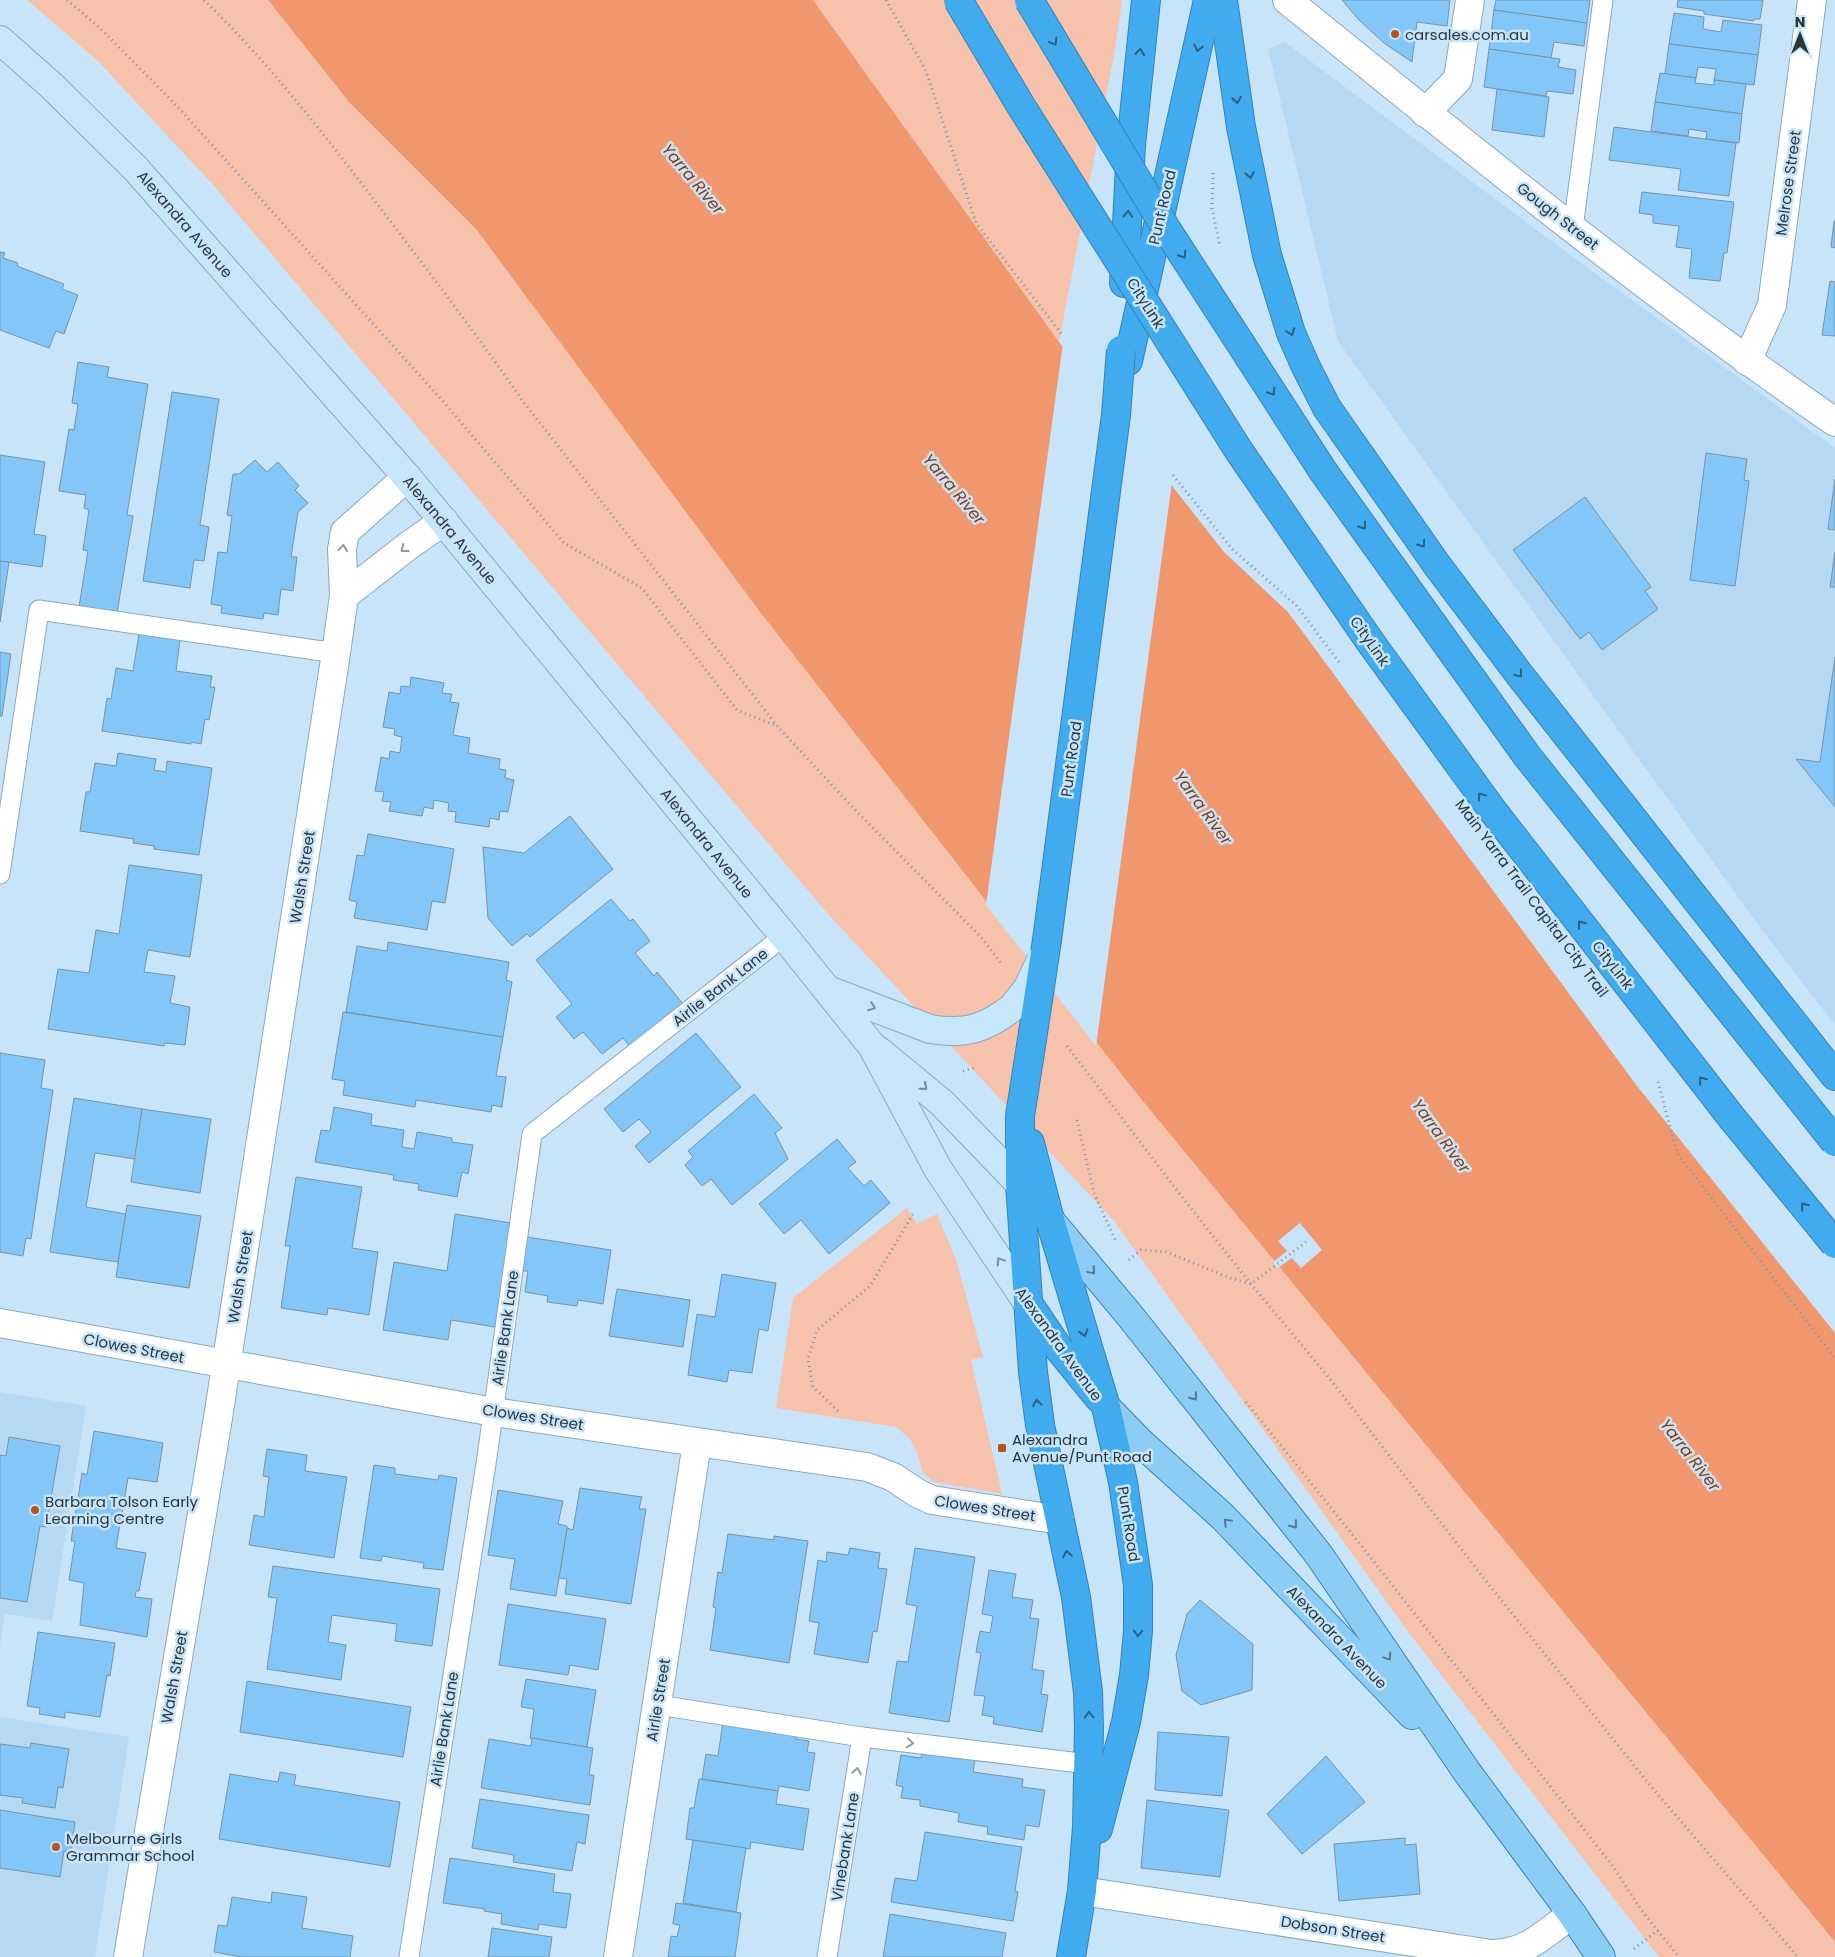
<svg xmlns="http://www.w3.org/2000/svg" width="1835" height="1957" font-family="Poppins,sans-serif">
<rect width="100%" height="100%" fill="#c7e4f9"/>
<g fill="#b5d9f2">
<polygon points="1285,42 1547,238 1835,448 1835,1025 1762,930 1338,341 1268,49"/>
<polygon points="0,1392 86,1406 52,1621 5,1614 0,1646"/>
<polygon points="0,1717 129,1737 95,1957 0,1957"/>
</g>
<g fill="#f7c2ab">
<polygon points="27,0 268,0 349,102 476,229 760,612 1137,1094 1835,1942 1835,1957 1659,1957 1409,1633 1114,1221 827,913 215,187 98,61"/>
<polygon points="813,0 1122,0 1115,49 1059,342"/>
<polygon points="907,1208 917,1224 937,1214 956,1260 983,1357 971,1360 1002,1494 934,1482 922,1472 918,1455 910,1439 896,1427 776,1408 793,1298"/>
</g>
<polygon fill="#f1976d" points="268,0 813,0 1059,342 1224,552 1288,612 1637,1086 1835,1333 1835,1942 1137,1094 760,612 476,229 349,102"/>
<g fill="#c7e4f9">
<polygon points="1063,343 1172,482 1096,1046 986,905"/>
<polygon points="1300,1223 1322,1250 1301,1268 1292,1258 1278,1268 1273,1262 1287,1251 1278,1241"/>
</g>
<g fill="#83c7f8" stroke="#7893a7">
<polygon points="1342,0 1450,0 1447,26 1417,22 1412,62 1384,43 1359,20"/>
<polygon points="1496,0 1590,0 1587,23 1494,10"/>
<polygon points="1678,0 1763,0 1760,19 1754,19 1754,21 1704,14 1704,11 1677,7"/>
<polygon points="1494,10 1587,23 1584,46 1554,42 1551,58 1489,49"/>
<polygon points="1674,13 1704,17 1703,29 1721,32 1723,20 1762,25 1758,55 1669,44"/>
<polygon points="1669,44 1758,55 1754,85 1714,80 1716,69 1698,67 1696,78 1665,74"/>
<polygon points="1489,49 1560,59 1558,67 1576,70 1573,94 1547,91 1546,96 1484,87"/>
<polygon points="1660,73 1696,78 1695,83 1714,85 1714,80 1746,84 1742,114 1655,102"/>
<polygon points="1497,89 1549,97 1544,137 1492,130"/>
<polygon points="1655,102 1742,114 1739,143 1706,139 1707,132 1689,129 1688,136 1651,131"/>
<polygon points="1614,127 1736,143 1729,196 1678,190 1681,169 1609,160"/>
<polygon points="1642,192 1734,202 1727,253 1724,253 1720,281 1689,278 1692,249 1676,247 1679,226 1653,223 1653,215 1639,213"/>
<polygon points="1834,221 1835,221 1835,248 1831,247"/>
<polygon points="0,252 5,253 3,258 18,263 17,266 64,284 62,289 78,295 64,334 56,331 49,348 0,330"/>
<polygon points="1830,281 1835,282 1835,336 1822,335"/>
<polygon points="78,362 109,367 107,377 148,384 127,515 133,516 117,613 79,607 88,551 83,550 89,510 84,508 86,495 59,491 69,429 74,430 78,404 72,403"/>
<polygon points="172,392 219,399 200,525 209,527 204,561 194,560 190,588 143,581"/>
<polygon points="1706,453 1747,459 1744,480 1749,481 1735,586 1690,580"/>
<polygon points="0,455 45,462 34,534 46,536 42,567 0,561"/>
<polygon points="255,460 267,472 278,462 299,486 295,490 308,503 298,512 291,557 297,557 293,591 281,589 278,615 264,613 263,619 221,613 222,606 211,604 218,552 227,553 232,516 227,515 233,474 239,474"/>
<polygon points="1835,479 1835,530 1828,529"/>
<polygon points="1585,497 1651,587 1645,591 1658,609 1602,650 1589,632 1580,639 1513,550"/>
<polygon points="1835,552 1835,587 1830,587"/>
<polygon points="0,561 9,562 0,622"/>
<polygon points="139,634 180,640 176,671 212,676 210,687 215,687 209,720 205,719 201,744 191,742 191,744 102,731 107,698 111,699 116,668 133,671"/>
<polygon points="0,652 11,654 2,716 0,716"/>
<polygon points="1835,657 1835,807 1796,759 1820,762"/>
<polygon points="411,677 444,683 442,693 452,694 450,702 459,703 453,735 470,738 468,753 500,759 499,769 506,770 505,778 514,780 508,812 500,811 499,820 490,818 489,827 455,822 456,812 448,811 449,803 434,800 433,809 424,807 422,816 389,811 391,802 382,801 384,792 375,791 381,757 389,759 390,751 400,753 402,737 394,735 395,729 383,727 389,692 400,694 401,686 410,687"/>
<polygon points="118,753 156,759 154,770 166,772 167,761 212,768 199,855 154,849 154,846 133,843 134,839 80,831 86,792 90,792 95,763 116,766"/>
<polygon points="570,816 613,869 530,937 527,934 512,946 488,918 483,847 524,853"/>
<polygon points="368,834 454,849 445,903 432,901 427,930 354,918 357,902 349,900 357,855 364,856"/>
<polygon points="129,865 202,875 190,957 148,950 144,972 175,976 170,1003 190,1007 185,1045 165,1043 164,1046 48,1029 58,969 89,973 96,930 119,934"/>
<polygon points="611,899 630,921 633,919 650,941 635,953 654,976 657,972 683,1004 630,1047 623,1038 602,1054 583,1032 574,1039 556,1017 572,1004 536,960"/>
<polygon points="388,942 509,962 506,980 512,982 503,1037 346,1012 357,946 387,951"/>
<polygon points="343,1012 503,1037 496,1076 506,1077 502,1107 492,1105 491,1112 416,1100 415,1107 343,1095 345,1081 332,1079"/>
<polygon points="696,1033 741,1087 649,1163 635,1146 651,1132 639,1119 623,1132 604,1109"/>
<polygon points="0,1053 45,1060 41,1088 53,1090 31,1239 26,1238 23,1256 0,1252"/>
<polygon points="754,1094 782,1128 775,1133 788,1159 732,1205 711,1179 702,1186 685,1165 693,1157 688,1151"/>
<polygon points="74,1098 142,1109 135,1159 95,1153 86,1207 126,1214 118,1262 50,1252"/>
<polygon points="334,1107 372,1114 371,1125 404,1130 402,1147 414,1149 417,1132 452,1138 452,1142 473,1145 468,1174 462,1172 457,1197 418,1190 419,1184 393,1180 394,1175 315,1162 321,1130 330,1131"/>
<polygon points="142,1109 211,1119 200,1193 131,1182"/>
<polygon points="837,1139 856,1162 848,1168 864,1186 871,1180 890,1203 829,1254 801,1220 784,1234 759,1204"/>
<polygon points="296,1177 362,1187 352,1248 378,1252 369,1315 328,1308 327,1315 281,1308 290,1246 285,1246"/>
<polygon points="127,1205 201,1216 189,1288 116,1277"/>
<polygon points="455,1214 511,1223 495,1327 451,1320 448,1340 383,1330 394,1262 447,1271"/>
<polygon points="527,1237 611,1250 603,1304 578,1300 577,1306 547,1302 548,1296 525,1292 528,1271 522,1271"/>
<polygon points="722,1274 776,1283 768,1331 759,1329 752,1373 729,1370 727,1382 688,1375 697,1314 715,1317"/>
<polygon points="617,1289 690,1300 683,1347 609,1336"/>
<polygon points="94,1431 163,1443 157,1482 128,1478 116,1548 146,1553 139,1591 136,1591 135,1597 152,1599 147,1637 80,1625 84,1583 69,1580 75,1541 71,1541 82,1473 87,1475"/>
<polygon points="9,1437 60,1446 46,1527 40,1526 27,1602 0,1598 0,1455 6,1456"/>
<polygon points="267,1449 307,1455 305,1471 347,1477 334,1558 249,1545 254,1515 264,1517 269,1477 263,1476"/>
<polygon points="374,1465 395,1468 395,1474 438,1480 439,1475 457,1478 443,1570 423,1568 424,1563 382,1556 381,1561 360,1558"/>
<polygon points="580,1488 642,1497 639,1509 646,1509 631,1604 565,1594 567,1579 559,1578 567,1528 573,1530"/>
<polygon points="498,1490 563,1501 558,1524 567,1526 567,1528 556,1596 510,1589 515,1559 488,1555"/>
<polygon points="728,1534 774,1540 774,1536 808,1541 789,1663 710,1650 716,1608 713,1607 718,1572 722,1573"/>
<polygon points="850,1548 880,1553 878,1568 887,1569 877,1632 873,1631 868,1663 814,1654 819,1623 809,1621 818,1560 826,1562 827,1552 848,1555"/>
<polygon points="915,1548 975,1557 949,1722 889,1713 897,1661 908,1662 917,1606 906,1604"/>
<polygon points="273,1566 440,1589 432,1646 395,1641 397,1624 332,1615 328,1642 346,1645 341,1680 267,1669 277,1598 268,1597"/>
<polygon points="989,1570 1016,1574 1012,1597 1033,1600 1030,1618 1039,1619 1032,1669 1044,1671 1041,1694 1048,1695 1042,1732 993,1724 994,1717 982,1715 985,1696 974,1695 981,1653 976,1652 980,1631 990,1633 993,1616 982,1614"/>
<polygon points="1200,1600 1253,1644 1252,1690 1201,1705 1182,1691 1176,1655 1187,1614"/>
<polygon points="508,1604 606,1619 598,1670 570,1665 568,1675 499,1665"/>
<polygon points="38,1632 115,1643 110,1676 107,1675 100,1717 65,1712 65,1718 39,1714 40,1708 27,1706"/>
<polygon points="526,1679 596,1690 587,1747 530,1738 534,1709 521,1707"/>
<polygon points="247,1681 411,1707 403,1757 240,1732"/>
<polygon points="723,1722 796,1733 796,1739 809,1741 807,1752 815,1753 809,1791 779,1786 778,1791 702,1779 706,1754 718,1756"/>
<polygon points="1158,1732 1229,1737 1222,1796 1155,1790"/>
<polygon points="532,1738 593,1748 589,1775 594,1775 590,1805 481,1788 489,1739 531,1746"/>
<polygon points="31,1743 69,1749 63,1788 58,1787 55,1808 22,1803 23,1798 0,1795 0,1744 30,1748"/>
<polygon points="922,1751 975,1759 973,1772 1023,1779 1022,1787 1045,1790 1039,1827 1026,1825 1024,1840 987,1834 988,1827 958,1822 959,1813 920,1806 920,1800 901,1798 903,1787 896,1785 901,1755 921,1758"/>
<polygon points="1326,1756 1365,1802 1302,1854 1267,1814"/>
<polygon points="280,1772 296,1775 294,1785 400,1802 390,1867 219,1839 230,1774 278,1782"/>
<polygon points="699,1779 778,1791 776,1804 809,1809 803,1850 751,1842 750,1849 686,1839 690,1808 694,1808"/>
<polygon points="480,1799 589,1815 585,1844 577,1842 572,1871 513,1862 514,1855 472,1848"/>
<polygon points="1147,1800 1229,1810 1220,1877 1141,1868"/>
<polygon points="0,1810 75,1822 71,1852 64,1851 60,1877 0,1868"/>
<polygon points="925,1832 1022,1847 1015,1891 1018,1892 1013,1921 891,1902 895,1878 917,1881"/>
<polygon points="1405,1838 1405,1845 1416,1844 1420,1894 1339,1901 1334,1844"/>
<polygon points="693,1840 746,1848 736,1912 683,1903"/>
<polygon points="450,1858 555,1874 553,1892 571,1894 566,1928 539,1924 538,1930 501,1924 502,1914 484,1911 485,1909 443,1903"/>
<polygon points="272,1892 307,1897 302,1928 353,1936 350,1957 242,1957 214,1952 218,1925 227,1926 232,1897 271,1903"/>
<polygon points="676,1903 741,1913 735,1957 668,1957 671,1936 677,1937 680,1925 673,1924"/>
<polygon points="890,1914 1006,1933 1002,1957 883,1957"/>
<polygon points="492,1928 552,1937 549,1957 488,1957"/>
</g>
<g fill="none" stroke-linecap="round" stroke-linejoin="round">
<g stroke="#8ca8bc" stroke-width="21">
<g id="lane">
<polyline points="1573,228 1603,0"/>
<polyline points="0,874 39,610 336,653"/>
<polyline points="658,1705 862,1737 1089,1764"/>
<polyline points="409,1957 487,1457 532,1134 784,936"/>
<polyline points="827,1957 862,1737"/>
</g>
</g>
<g stroke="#8ca8bc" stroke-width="30">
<g id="street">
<path d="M1287,0c179,145 358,291 548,422"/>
<polyline points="1425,113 1458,79 1470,0"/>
<polyline points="1747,361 1772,305 1812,0"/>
<polyline points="344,596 408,546 444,521"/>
<polyline points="0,1323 494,1412 867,1467 893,1477 917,1493 932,1500 1060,1520"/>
<path d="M1082,1891l409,63c36,0 53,-20 81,-40"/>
<polyline points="128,1957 218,1418 336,653 344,596 342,549 345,532 407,477"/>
<polyline points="618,1957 697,1443"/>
</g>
</g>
<g stroke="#8ca8bc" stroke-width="30">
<g id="secondary">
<polyline points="0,40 53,87 136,169 407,477 784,936 872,1046 938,1169 1027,1302"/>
<path d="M828,990l102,39c35,6 55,0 83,-22"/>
<polyline points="879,1051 942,1103 1020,1184"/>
</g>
</g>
<g stroke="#3883b1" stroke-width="30">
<g id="primary">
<polyline points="1050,1220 1131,1317 1319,1555 1467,1772 1572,1914 1601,1957"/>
<polyline points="1106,1407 1141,1443 1223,1517 1412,1715"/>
</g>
</g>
<g stroke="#3883b1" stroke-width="30">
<g id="highway">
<polyline points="1223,0 1241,127 1267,255 1291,333 1306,367 1327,408 1437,565 1519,674 1835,1076"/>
<polyline points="1124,283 1131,145 1146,0"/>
<polyline points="1128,361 1208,0"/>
<polyline points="1047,940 1116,415"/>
<polyline points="1033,1033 1020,1116 1020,1184 1033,1372 1040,1425 1076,1597 1088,1692 1089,1728 1087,1827 1082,1891 1071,1957"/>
<polyline points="1030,1143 1050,1220 1106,1407 1123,1482 1138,1585 1138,1631 1134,1675 1126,1722 1098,1829"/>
<polyline points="1028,1303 1059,1349 1099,1398"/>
</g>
</g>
<g stroke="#8196a5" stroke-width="3" stroke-dasharray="1 4" stroke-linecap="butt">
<polyline points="67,0 100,28 176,105 441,399 564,543 642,588 737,710 777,726"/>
<path d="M204,0c68,66 126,142 183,217 46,60 92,121 135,183l256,327 81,87 122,123 20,26"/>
<polyline points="886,0 926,71 976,223 1063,336"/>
<polyline points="1213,173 1212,209 1220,246"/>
<polyline points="1173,475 1232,549 1296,605 1341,665"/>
<polyline points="1067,1046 1182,1197 1251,1284 1330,1379 1482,1576 1653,1789 1798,1957"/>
<polyline points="963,1071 977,1067"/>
<polyline points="1658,1082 1677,1153 1835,1358"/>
<polyline points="1077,1120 1094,1193 1116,1242"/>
<polyline points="1129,1260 1141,1250 1166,1252 1233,1279 1251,1284 1306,1242"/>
<polyline points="1246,1402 1356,1539 1612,1865 1642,1911 1679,1957"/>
<polyline points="838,1411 813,1387 808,1359 817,1330 870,1286 915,1211"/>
<polyline points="1634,1949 1658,1930"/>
</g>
<use href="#lane" stroke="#fff" stroke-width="19"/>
<use href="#street" stroke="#fff" stroke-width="28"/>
<use href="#secondary" stroke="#c6e6fa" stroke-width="28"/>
<use href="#primary" stroke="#8ccdf5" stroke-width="28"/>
<use href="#highway" stroke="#40acef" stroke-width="28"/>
<g stroke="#8ca8bc" stroke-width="30" stroke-linecap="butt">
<polyline id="secondary-bridge" points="1013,1007 1028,988 1041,960"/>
</g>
<g stroke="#3883b1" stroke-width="30" stroke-linecap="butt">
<g id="highway-bridge">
<polyline points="958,0 1021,106 1239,451 1371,643 1493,811 1732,1118 1835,1244"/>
<polyline points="1029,0 1167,230 1323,471 1527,756 1835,1142"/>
<polyline points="1116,415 1121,350"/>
<polyline points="1033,1033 1047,940"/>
</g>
</g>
<use href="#secondary-bridge" stroke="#c6e6fa" stroke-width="28"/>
<use href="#highway-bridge" stroke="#40acef" stroke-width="28"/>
</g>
<defs><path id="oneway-chevron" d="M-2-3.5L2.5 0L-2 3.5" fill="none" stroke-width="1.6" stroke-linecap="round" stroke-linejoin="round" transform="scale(1.25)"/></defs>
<g stroke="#325f7c">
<use href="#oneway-chevron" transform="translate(1054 42) rotate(59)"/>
<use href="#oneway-chevron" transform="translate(1198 48) rotate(103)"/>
<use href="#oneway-chevron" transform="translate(1140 52) rotate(-84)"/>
<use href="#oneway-chevron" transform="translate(1237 100) rotate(81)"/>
<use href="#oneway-chevron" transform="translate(1250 175) rotate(80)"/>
<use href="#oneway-chevron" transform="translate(1128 214) rotate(-87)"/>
<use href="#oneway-chevron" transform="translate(1183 255) rotate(57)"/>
<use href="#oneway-chevron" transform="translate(1291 332) rotate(69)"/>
<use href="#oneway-chevron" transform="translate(1272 392) rotate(57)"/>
<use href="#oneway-chevron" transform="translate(1363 526) rotate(55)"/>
<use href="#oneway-chevron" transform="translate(1422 544) rotate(55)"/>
<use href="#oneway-chevron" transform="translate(1519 674) rotate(52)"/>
<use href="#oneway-chevron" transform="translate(1481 796) rotate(-126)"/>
<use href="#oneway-chevron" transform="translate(1581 924) rotate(-128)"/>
<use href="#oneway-chevron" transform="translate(1702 1080) rotate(-128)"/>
<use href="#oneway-chevron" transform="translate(1804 1206) rotate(-129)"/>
<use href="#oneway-chevron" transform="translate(1084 1333) rotate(73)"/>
<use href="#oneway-chevron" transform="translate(1037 1403) rotate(-99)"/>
<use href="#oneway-chevron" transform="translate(1067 1554) rotate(-101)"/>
<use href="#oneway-chevron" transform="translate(1138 1633) rotate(92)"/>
<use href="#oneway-chevron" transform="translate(1089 1715) rotate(-92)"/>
</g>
<g stroke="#949a9e">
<use href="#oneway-chevron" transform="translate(343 548) rotate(-85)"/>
<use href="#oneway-chevron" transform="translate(404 549) rotate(143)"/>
<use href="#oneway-chevron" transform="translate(910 1743) rotate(7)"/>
<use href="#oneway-chevron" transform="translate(857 1771) rotate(-81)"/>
</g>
<g stroke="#788e9c">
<use href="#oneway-chevron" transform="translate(872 1007) rotate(21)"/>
<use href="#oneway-chevron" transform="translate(924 1087) rotate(41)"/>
<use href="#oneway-chevron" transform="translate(1000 1261) rotate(-124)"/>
</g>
<g stroke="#567a90">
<use href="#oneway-chevron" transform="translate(1092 1271) rotate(50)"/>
<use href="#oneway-chevron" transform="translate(1194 1397) rotate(52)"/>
<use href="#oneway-chevron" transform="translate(1227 1522) rotate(-134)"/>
<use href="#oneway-chevron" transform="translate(1294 1525) rotate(52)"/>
<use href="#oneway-chevron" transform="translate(1388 1657) rotate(56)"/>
</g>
<g fill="#b7541e" stroke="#c7e4f9" stroke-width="2">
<circle cx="1395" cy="34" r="5"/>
<rect x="997" y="1443" width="10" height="10" rx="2.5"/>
<circle cx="35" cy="1510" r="5"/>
<circle cx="56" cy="1847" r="5"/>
</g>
<g text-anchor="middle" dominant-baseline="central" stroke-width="5" stroke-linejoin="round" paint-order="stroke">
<g font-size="15" fill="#2a363e" stroke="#c7e4f9" text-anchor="start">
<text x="1405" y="34">carsales.com.au</text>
<text x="1012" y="1439">Alexandra<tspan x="1012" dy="17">Avenue/Punt Road</tspan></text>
<text x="45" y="1501">Barbara Tolson Early<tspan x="45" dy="17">Learning Centre</tspan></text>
<text x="66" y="1838">Melbourne Girls<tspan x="66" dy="17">Grammar School</tspan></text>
</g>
<g font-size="15" fill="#2a363e" stroke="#c7e4f9">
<text transform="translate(1788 183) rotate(-82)">Melrose Street</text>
<text transform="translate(1162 207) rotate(-77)">Punt Road</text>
<text transform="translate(1558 216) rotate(38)">Gough Street</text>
<text transform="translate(185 224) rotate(49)">Alexandra Avenue</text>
<text transform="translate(1146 303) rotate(58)">CityLink</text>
<text transform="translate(450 530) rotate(50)">Alexandra Avenue</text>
<text transform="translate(1370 641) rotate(55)">CityLink</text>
<text transform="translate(1071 759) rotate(-82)">Punt Road</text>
<text transform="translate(707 843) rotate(51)">Alexandra Avenue</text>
<text transform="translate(302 877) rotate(-81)">Walsh Street</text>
<text transform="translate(1532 898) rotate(53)">Main Yarra Trail Capital City Trail</text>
<text transform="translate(1613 965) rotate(52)">CityLink</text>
<text transform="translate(720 987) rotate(-38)">Airlie Bank Lane</text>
<text transform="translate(240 1277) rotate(-81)">Walsh Street</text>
<text transform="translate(505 1328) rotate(-82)">Airlie Bank Lane</text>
<text transform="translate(1059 1344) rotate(54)">Alexandra Avenue</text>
<text transform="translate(134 1348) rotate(11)">Clowes Street</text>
<text transform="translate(533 1417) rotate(9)">Clowes Street</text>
<text transform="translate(985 1508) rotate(9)">Clowes Street</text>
<text transform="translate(1129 1524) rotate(81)">Punt Road</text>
<text transform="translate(1337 1637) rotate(46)">Alexandra Avenue</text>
<text transform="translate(174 1677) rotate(-80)">Walsh Street</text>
<text transform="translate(658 1700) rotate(-81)">Airlie Street</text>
<text transform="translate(444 1729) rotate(-81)">Airlie Bank Lane</text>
<text transform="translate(845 1847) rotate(-81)">Vinebank Lane</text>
<text transform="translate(1333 1929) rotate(9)">Dobson Street</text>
</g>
<g font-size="16" font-style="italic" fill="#8a3a0b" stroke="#c7e4f9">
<text transform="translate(693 179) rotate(50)">Yarra River</text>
<text transform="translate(954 489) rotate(50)">Yarra River</text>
<text transform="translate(1203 808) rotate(54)">Yarra River</text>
<text transform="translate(1441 1136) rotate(54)">Yarra River</text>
<text transform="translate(1690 1455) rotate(52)">Yarra River</text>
</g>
</g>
<g transform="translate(1800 35)" stroke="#c7e4f9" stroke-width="4" paint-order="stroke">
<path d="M0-4L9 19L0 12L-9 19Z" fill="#2a363e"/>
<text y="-8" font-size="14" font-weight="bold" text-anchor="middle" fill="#2a363e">N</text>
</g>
</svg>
